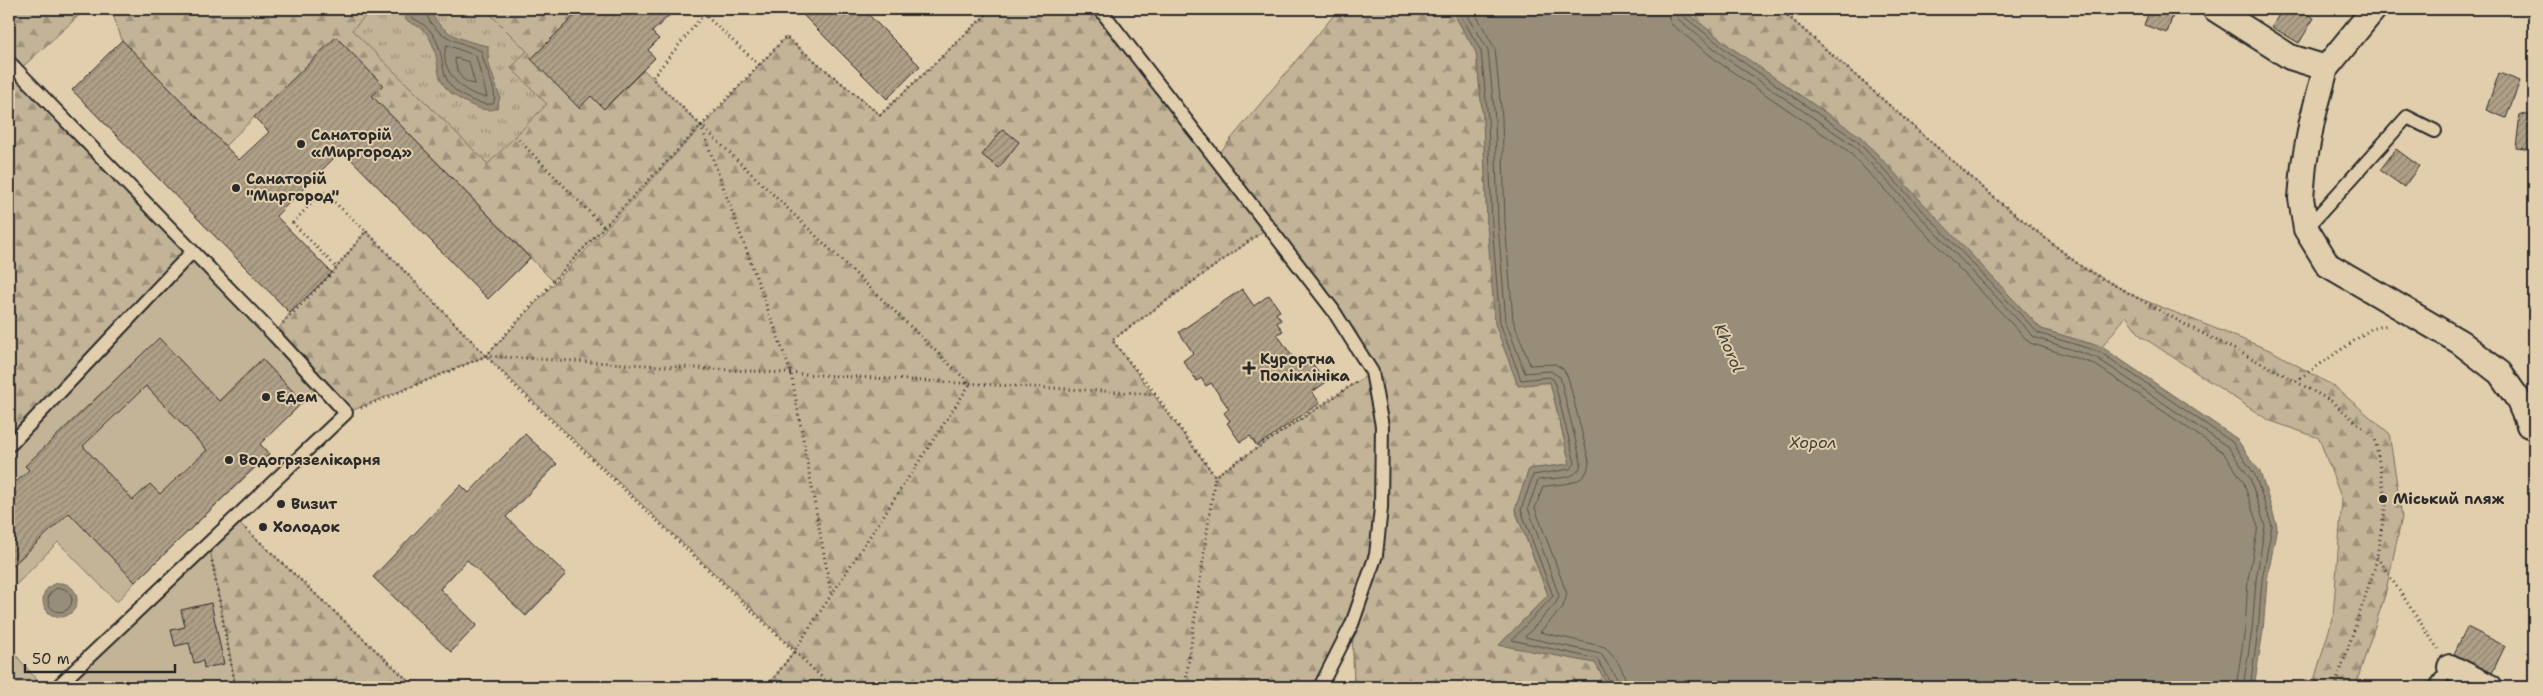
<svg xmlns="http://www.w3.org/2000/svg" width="2543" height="696" font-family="'Shantell Sans',sans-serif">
<defs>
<pattern id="forest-firs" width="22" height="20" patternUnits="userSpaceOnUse" patternTransform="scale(1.25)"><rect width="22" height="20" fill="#c3b397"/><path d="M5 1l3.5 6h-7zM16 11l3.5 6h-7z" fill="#9f927b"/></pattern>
<pattern id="park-tufts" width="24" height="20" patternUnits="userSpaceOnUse" patternTransform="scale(1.25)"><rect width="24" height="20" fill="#c3b397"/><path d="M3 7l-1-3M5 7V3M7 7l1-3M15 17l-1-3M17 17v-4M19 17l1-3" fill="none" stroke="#9f927b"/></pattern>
<pattern id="building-hatch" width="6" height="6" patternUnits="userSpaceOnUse" patternTransform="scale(1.25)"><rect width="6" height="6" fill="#afa088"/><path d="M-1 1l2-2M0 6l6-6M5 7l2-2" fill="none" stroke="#8f836f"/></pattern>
</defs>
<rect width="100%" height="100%" fill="#e1ceac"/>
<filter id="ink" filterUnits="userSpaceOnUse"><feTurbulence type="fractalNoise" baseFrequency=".02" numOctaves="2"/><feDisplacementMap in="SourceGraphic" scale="10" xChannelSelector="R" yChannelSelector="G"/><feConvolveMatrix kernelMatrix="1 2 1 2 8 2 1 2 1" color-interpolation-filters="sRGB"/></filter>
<g filter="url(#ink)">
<g fill="#c3b397" stroke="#776f61">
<polygon points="192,252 319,384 303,402 262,359 219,401 269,454 135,582 117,602 58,542 9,592 9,446"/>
<polygon points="209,544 236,687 57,687"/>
<polygon points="9,647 43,687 9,687"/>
</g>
<g fill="url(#forest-firs)" stroke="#776f61" fill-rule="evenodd">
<polygon points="9,9 86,9 18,71 192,252 9,446"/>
<polygon points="111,9 581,9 531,59 579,107 591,96 604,109 644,70 701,126 553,281 372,96 383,85 336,37 225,146 122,40"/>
<path d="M992,9h111l113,148 118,-142 -6,-6h123l25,43 7,67 4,105 63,158 20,82 -41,5 -14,41 33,85 -48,49 95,19 14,24h-255l-2,-62 -32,62h-553l28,-37 -309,-294 -140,57 -72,-78 16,-22 42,-40 34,-42 120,125 300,-319 94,78zM1269,227l103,145 -157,104 -103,-136z"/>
<polygon points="1682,9 1780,9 1997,200 2082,267 2136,297 2272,351 2335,387 2389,433 2402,517 2385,595 2355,687 2312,687 2333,617 2342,500 2319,438 2268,420 2141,336 2126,316 2102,347 2041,329 1981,266 1733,49"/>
<polygon points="235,519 415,687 236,687 209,544"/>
</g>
<polygon fill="url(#park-tufts)" stroke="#776f61" points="372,9 485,9 527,51 511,68 547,104 488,164 352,30"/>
<g fill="#988d79" stroke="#6c665a">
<path d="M409,9h22c5,24 36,33 57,37v16l12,35 -3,11c-8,4 -18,1 -26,-3 -48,-23 -23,-38 -44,-71 -5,-8 -15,-9 -22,-15z"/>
<polygon points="1451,9 1682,9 1733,49 1861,137 2041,329 2102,347 2236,438 2260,472 2277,526 2267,581 2263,631 2254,687 1609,687 1595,663 1499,645 1548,595 1515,509 1529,469 1570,464 1550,382 1518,386 1495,324 1487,224 1483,119 1476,52"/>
<circle cx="60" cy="600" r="17"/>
</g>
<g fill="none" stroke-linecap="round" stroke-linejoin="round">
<g stroke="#57524a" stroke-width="1">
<path d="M412,9l-1,8c11,6 19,11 25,23 12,25 0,42 31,58 8,4 17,7 26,6 7,-12 -11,-38 -11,-53 -19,-8 -54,-15 -56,-42"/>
<polyline points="1457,9 1481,51 1488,119 1492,224 1500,323 1521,380 1549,377 1554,380 1575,463 1570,469 1533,475 1521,510 1553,596 1512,640 1597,659 1613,687"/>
<path d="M1464,9l24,41 7,69 3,105 8,98 19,51 25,-2 10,6 21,85c-1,20 -29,15 -43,18l-10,28 31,88 -3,7 -31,34 76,17 17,26 1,7"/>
<path d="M1473,9l22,40 7,69 3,105 8,97 17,45 25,-1 8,5 5,8 21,84c-1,27 -28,21 -46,26l-8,21 32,86 -4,13 -23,25 65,15c10,8 21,27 22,40"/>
<polyline points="1666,9 1671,24 1721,64 1848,151 2030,343 2094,364 2223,452 2243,481 2258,527 2248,579 2245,629 2236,687"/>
<polyline points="1674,9 1678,19 1726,58 1853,145 2034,337 2097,358 2228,447 2250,478 2265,526 2256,580 2252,630 2243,687"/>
<polyline points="1680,9 1682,15 1730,53 1857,141 2038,333 2100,352 2232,442 2255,475 2272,526 2262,580 2258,631 2250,687"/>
<path d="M447,45l29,11 11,41c-23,0 -51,-30 -40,-52z"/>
<path d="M456,58l13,4 6,22c-13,-1 -18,-11 -20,-23z"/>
<circle cx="60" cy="600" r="12"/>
</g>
</g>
<g fill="url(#building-hatch)" stroke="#2b2b2b" fill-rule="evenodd">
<polygon points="581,9 676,9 652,32 659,39 648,50 655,58 604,109 591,96 579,108 531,59"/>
<polygon points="797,9 863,9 920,66 887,99"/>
<polygon points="2150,9 2175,9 2167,33 2144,25"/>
<polygon points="2282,9 2298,9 2314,18 2299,43 2272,27"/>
<polygon points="336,37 383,85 372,96 530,258 488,299 342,150 276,216 332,273 290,313 72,90 122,40 239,160 269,132 254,117"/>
<polygon points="2499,73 2520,81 2506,118 2486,110"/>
<polygon points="2520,114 2534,116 2534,150 2516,148"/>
<polygon points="1003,129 1019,142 999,168 982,155"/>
<polygon points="2396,149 2419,166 2404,187 2380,170"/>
<polygon points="1242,289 1254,306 1269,295 1280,311 1276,313 1281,320 1277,323 1283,331 1277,334 1296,362 1304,357 1310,366 1313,364 1325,383 1312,392 1320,403 1257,446 1250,436 1240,442 1227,423 1230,421 1224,413 1229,409 1211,383 1206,386 1201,378 1197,381 1183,361 1193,353 1179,332"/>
<path d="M159,338l60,63 43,-42 41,43 -43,42 9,10 -134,128 -66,-69 -60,56v-80l20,-19 -4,-4zM146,386l61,64 -47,44 -10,-10 -17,16 -50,-54z"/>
<polygon points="525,434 557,464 506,517 566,574 526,616 467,560 440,589 477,625 451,652 373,577 461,485 469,493"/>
<polygon points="211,603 224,664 204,668 203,661 194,663 189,643 175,646 171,630 185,627 181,610"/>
<polygon points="2467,627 2505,646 2492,673 2454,654"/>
</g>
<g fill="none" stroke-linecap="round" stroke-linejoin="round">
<g stroke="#2b2b2b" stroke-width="16">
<g id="lane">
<polyline points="1100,9 1333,310 1372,372 1382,426 1381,508 1376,555 1352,624 1320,687"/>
<polyline points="9,62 274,335 346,413 57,687"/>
<polyline points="2306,229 2407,117 2435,131"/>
<polyline points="11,444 192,252"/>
<polyline points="2435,687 2450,667"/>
</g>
</g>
<g stroke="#2b2b2b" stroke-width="28">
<g id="street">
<polyline points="2215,9 2290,57 2326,68"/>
<polyline points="2374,9 2326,68 2312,121 2304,164 2301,198 2306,229 2328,265 2460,342 2500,373 2518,399 2529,425"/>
<polyline points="2450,667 2490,687"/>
</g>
</g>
<g stroke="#2b2b2b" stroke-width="3" stroke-dasharray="1 4" stroke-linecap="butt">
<polyline points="1780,9 1997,200 2082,267 2184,324 2275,370 2331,401 2375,438 2386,504 2375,567 2335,687"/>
<polyline points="759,65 704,14 652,78 970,384 795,650 767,687"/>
<polyline points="701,126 791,373 831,593"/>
<polyline points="515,136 604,227"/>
<polyline points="335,266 293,223 322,191 366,231"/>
<polyline points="283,323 332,273 366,231 518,389 832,687"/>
<polyline points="486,356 580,252 786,37 880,115 992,9"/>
<polyline points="2296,381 2371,329 2388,325"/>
<polyline points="1155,393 1112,340 1256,236"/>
<polyline points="361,408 486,356 1155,394 1215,476 1358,381"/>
<polyline points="246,529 415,687"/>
<polyline points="2377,557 2438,649"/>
<polyline points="212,561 235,687"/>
<polyline points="1185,687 1215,476"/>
</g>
<use href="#lane" stroke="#e1ceac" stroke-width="12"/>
<use href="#street" stroke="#e1ceac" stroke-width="24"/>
</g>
</g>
<g fill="#2b2b2b" stroke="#e1ceac" stroke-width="2">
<circle cx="301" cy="144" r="5"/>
<circle cx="236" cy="188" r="5"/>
<path d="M1246.5 360.5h5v5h5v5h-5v5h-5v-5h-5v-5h5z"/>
<circle cx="266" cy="397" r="5"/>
<circle cx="229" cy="460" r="5"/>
<circle cx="2383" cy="499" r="5"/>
<circle cx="281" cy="504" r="5"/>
<circle cx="263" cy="527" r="5"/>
</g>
<g text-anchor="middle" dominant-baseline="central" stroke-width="4" stroke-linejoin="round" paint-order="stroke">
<g font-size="15" font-weight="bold" fill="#2b2b2b" stroke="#e1ceac" text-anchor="start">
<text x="311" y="135">Санаторій<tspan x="311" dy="17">«Миргород»</tspan></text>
<text x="246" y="179">Санаторій<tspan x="246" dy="17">"Миргород"</tspan></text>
<text x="1260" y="359">Курортна<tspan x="1260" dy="17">Поліклініка</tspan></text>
<text x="276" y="397">Едем</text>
<text x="239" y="460">Водогрязелікарня</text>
<text x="2393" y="499">Міський пляж</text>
<text x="291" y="504">Визит</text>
<text x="273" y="527">Холодок</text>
</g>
<g font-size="16" font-style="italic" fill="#413f3b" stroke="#e1ceac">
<text transform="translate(1729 348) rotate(67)">Khorol</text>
<text x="1813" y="442">Хорол</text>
</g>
</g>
<rect width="2543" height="696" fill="none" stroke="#e1ceac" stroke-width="30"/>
<rect x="15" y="15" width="2513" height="666" fill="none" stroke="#2b2b2b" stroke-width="2" filter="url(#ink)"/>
<path d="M25 664v8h150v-8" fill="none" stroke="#2b2b2b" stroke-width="2.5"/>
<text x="32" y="664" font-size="15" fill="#2b2b2b" stroke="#e1ceac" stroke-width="4" paint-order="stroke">50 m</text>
</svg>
